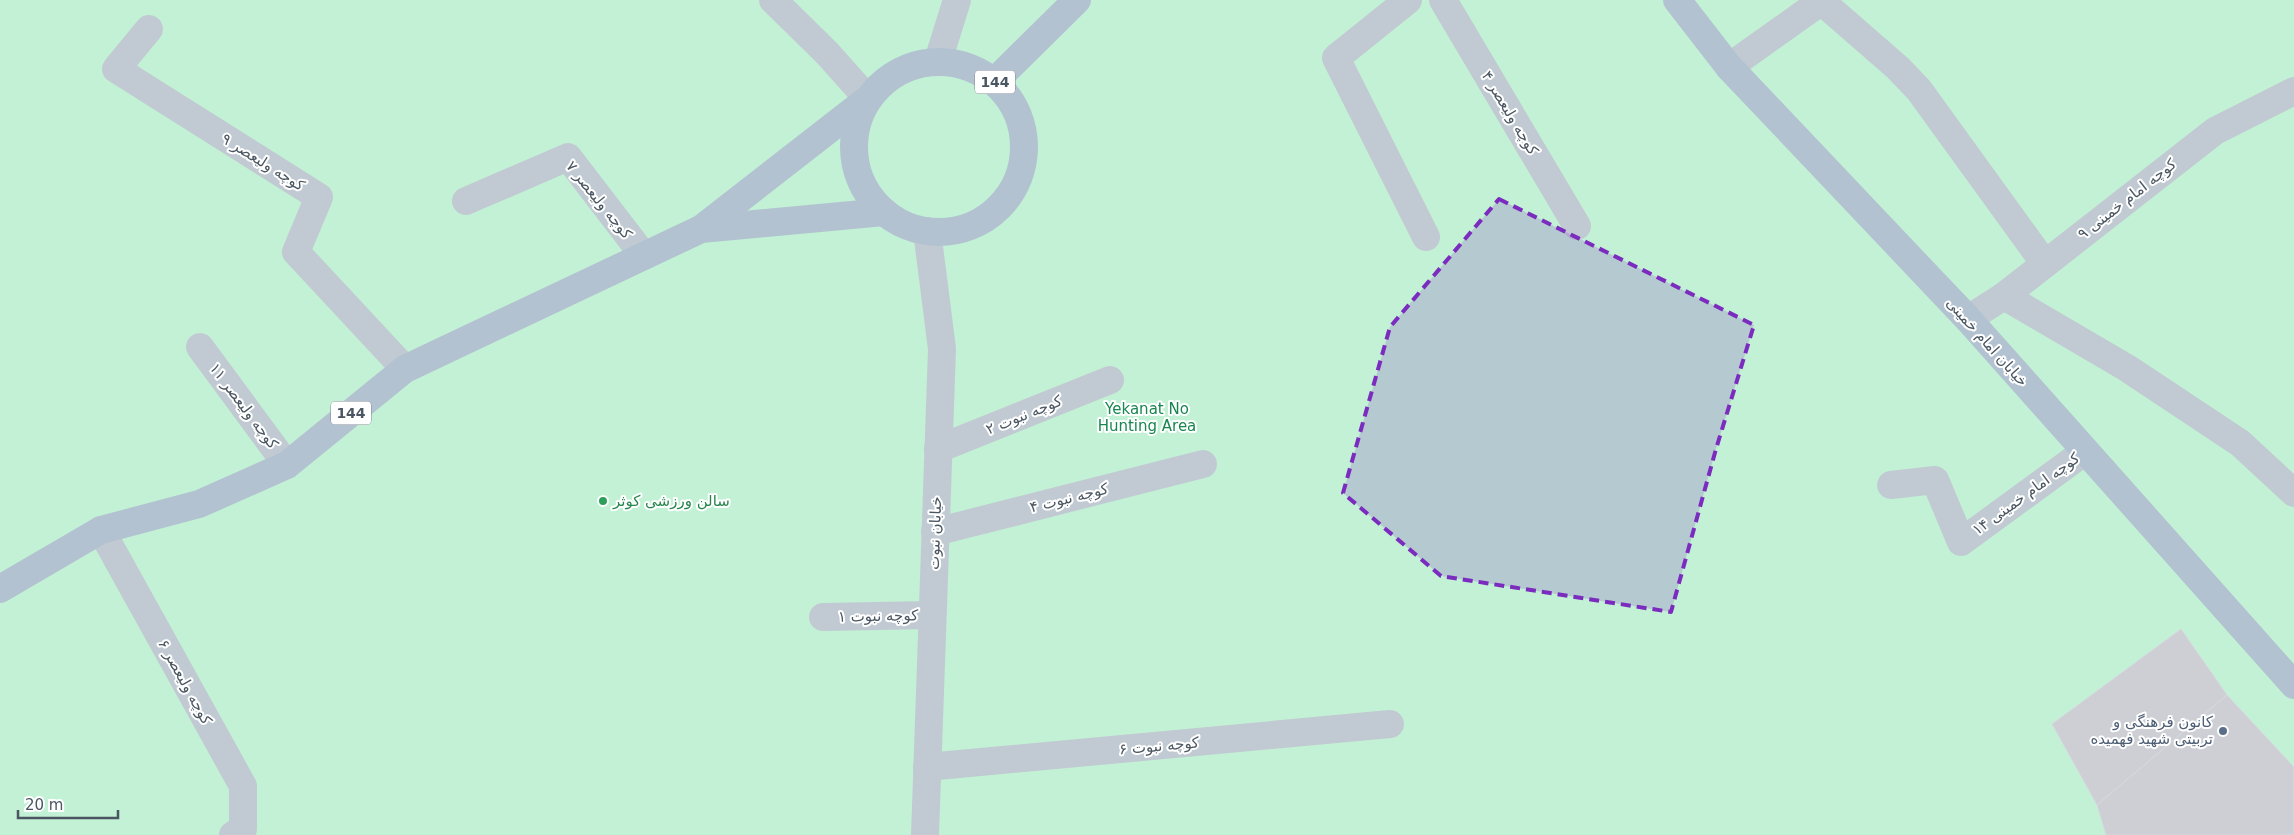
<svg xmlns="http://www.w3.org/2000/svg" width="2294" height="835" font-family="'DejaVu Sans',Cairo,sans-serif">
<rect width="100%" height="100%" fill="#f5f3f3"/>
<rect fill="#c3f1d5" x="0" y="0" width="2294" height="835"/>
<g fill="#cdcfd5" stroke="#d7d9de">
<polygon points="2181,629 2227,695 2097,805 2052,724"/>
<polygon points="2227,695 2294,767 2294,835 2106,835 2097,805"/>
</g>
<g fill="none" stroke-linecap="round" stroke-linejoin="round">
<g stroke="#c1cad2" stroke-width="28">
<polyline points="773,0 827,53 868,99"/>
<polyline points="1408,0 1336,58 1426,237"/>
<polyline points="1443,0 1577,226"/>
<polyline points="1821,1 1898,68 1919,90 2045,264"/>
<polyline points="149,29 116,69 319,197 296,252 405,369"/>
<polyline points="938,61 957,0"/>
<polyline points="1729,67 1823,0"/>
<polyline points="466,201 568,157 644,256"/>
<polyline points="2004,296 2127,368 2240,443 2294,493"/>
<polyline points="1968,319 2004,296 2215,131 2294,91"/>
<polyline points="200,347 287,465"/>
<polyline points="938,449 1110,380"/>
<polyline points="1891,485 1935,480 1961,542 2084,452"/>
<polyline points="101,530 243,786 243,829 233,835"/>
<polyline points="935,532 1203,464"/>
<polyline points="823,617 932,615"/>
<polyline points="927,767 1390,724"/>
<polyline points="925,835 942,349 927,231"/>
</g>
<g stroke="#b3c2d1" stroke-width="28">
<polyline points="1677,0 1729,67 1968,319 2294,685"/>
<circle cx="939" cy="147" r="85"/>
<polyline points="995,81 1077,0"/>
<polyline points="701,229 884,212"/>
<polyline points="0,589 101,530 199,504 287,465 405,369 701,229 868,99"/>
</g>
</g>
<path fill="#7b2cbf" fill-opacity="0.2" stroke="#7b2cbf" stroke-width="4" stroke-dasharray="10 6" stroke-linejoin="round" d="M1499,199l255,126 -38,124 -45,163 -230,-36 -98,-83 47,-166z"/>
<circle fill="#2e9e5b" stroke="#fff" stroke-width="2" cx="603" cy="501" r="5"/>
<circle fill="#5c6f8a" stroke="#fff" stroke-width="2" cx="2223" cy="731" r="5"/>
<g text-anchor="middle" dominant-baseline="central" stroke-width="4" stroke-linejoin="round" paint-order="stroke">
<g fill="#fff" stroke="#808990" stroke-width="1">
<rect x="975" y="70.5" width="40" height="23" rx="4"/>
<rect x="331" y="401.5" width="40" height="23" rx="4"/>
</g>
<g font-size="14" font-weight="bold" fill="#4a5661">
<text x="995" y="82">144</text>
<text x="351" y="413">144</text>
</g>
<g font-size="15" fill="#4a5661" stroke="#fff">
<text transform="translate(1510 113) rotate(59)">کوچه ولیعصر ۴</text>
<text transform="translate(263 162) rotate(32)">کوچه ولیعصر ۹</text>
<text transform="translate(2127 199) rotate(-38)">کوچه امام خمینی ۹</text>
<text transform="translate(599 200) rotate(51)">کوچه ولیعصر ۷</text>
<text transform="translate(1987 342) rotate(48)">خیابان امام خمینی</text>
<text transform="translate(244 406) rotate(53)">کوچه ولیعصر ۱۱</text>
<text transform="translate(1024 415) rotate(-22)">کوچه نبوت ۲</text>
<text transform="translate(2026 494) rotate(-36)">کوچه امام خمینی ۱۴</text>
<text transform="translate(1069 498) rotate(-14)">کوچه نبوت ۴</text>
<text transform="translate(935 533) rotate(-88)">خیابان نبوت</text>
<text transform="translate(878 616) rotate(-1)">کوچه نبوت ۱</text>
<text transform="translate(185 682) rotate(61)">کوچه ولیعصر ۶</text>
<text transform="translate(1159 746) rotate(-5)">کوچه نبوت ۶</text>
</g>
<g font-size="15" fill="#17864f" stroke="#fff">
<text x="1147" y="409">Yekanat No<tspan x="1147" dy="17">Hunting Area</tspan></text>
</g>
<g font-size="15" fill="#27864d" stroke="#fff" text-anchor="start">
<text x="613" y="501">سالن ورزشی کوثر</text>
</g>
<g font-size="15" fill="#4e5e75" stroke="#fff" text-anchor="end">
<text x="2213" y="722">کانون فرهنگی و<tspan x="2213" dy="17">تربیتی شهید فهمیده</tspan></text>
</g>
</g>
<path d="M18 810v8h100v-8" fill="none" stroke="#4a5661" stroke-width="2.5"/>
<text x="25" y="810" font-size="15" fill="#4a5661" stroke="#ffffff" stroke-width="4" paint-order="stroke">20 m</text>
</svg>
